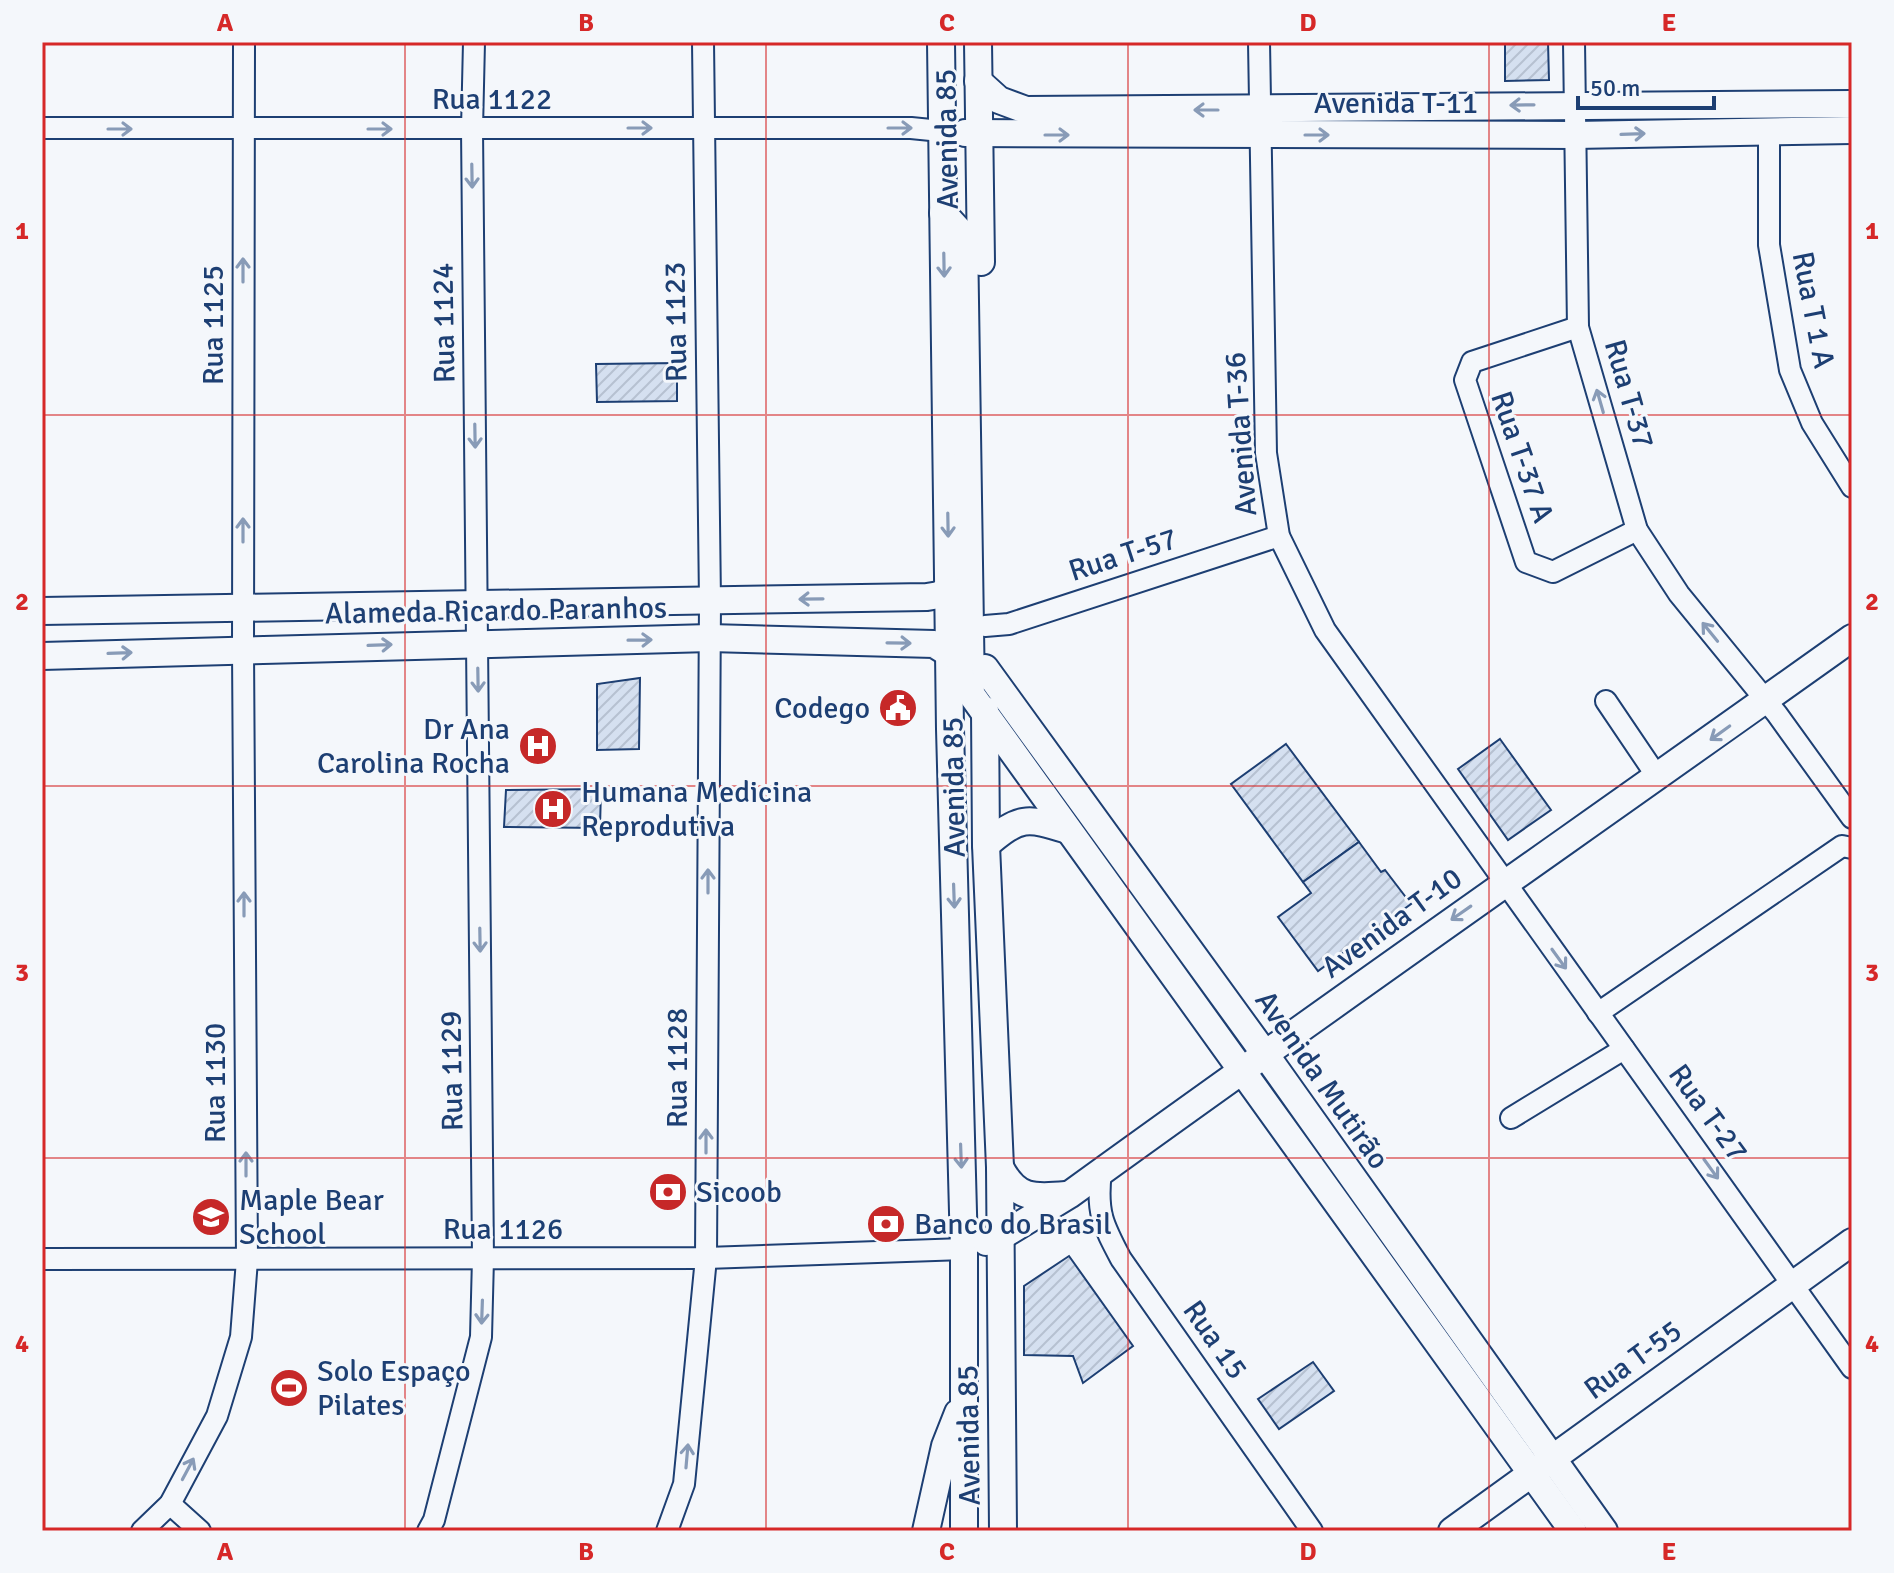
<svg xmlns="http://www.w3.org/2000/svg" width="1894" height="1573" font-family="Signika,sans-serif">
<defs>
<pattern id="building-hatch" width="6" height="6" patternUnits="userSpaceOnUse" patternTransform="scale(2)"><rect width="6" height="6" fill="#d5e0f0"/><path d="M-1 1l2-2M0 6l6-6M5 7l2-2" fill="none" stroke="#b6c1d1"/></pattern>
</defs>
<rect width="100%" height="100%" fill="#f4f7fb"/>
<g fill="url(#building-hatch)" stroke="#1d3f73" stroke-width="2">
<polygon points="1505,42 1548,42 1549,80 1505,81"/>
<polygon points="677,363 677,401 597,402 596,364"/>
<polygon points="640,678 639,749 597,750 597,684"/>
<polygon points="1500,739 1551,810 1508,840 1458,769"/>
<polygon points="1286,744 1359,842 1303,882 1231,784"/>
<polygon points="601,789 600,828 504,827 506,790"/>
<polygon points="1359,842 1381,872 1385,870 1411,904 1318,971 1278,917 1311,893 1303,882"/>
<polygon points="1069,1256 1133,1346 1083,1383 1073,1356 1024,1355 1024,1286"/>
<polygon points="1313,1362 1334,1391 1279,1429 1258,1399"/>
</g>
<g fill="none" stroke-linecap="round" stroke-linejoin="round">
<g stroke="#1d3f73" stroke-width="24">
<g id="minor">
<polyline points="1259,42 1266,453 1279,536 1325,630 1852,1368"/>
<polyline points="1574,42 1578,327 1637,530 1679,594 1777,714 1852,818"/>
<polyline points="42,128 911,128 941,131"/>
<polyline points="1769,130 1769,245 1790,370 1812,423 1852,487"/>
<polyline points="1578,327 1472,362 1465,380 1526,562 1553,572 1637,530"/>
<polyline points="985,626 1009,624 1279,536"/>
<polyline points="1606,701 1658,778"/>
<polyline points="1598,1013 1842,846 1852,848"/>
<polyline points="1511,1118 1624,1049"/>
<path d="M1101,1172c-5,40 2,53 20,87l191,272"/>
<polyline points="42,1259 706,1258 964,1249"/>
<polyline points="170,1504 200,1531"/>
<polyline points="142,1531 170,1504 217,1416 241,1337 247,1260 243,649 244,42"/>
<polyline points="428,1531 434,1520 481,1337 483,1258 472,129 474,42"/>
<polyline points="667,1531 684,1484 706,1258 710,601 703,42"/>
</g>
</g>
<g stroke="#1d3f73" stroke-width="30">
<g id="major">
<polyline points="941,42 950,729 964,1249 964,1531"/>
<polyline points="978,42 981,262"/>
<polyline points="978,81 999,100 1026,110 1852,104"/>
<polyline points="965,133 1575,135 1852,130"/>
<polyline points="943,213 964,236 971,694 1573,1531"/>
<polyline points="42,611 927,597 939,595 949,589"/>
<polyline points="42,656 710,638 934,644 950,654"/>
<polyline points="985,668 1265,1054 1604,1531"/>
<polyline points="985,710 986,845 1000,1167 1003,1531"/>
<path d="M986,845c34,-29 40,-28 82,-15"/>
<path d="M1000,1167c16,32 33,31 66,28"/>
<path d="M986,1242l14,-5 69,-42c259,-188 522,-371 783,-557"/>
<polyline points="926,1531 945,1446 958,1413"/>
<polyline points="1452,1531 1852,1242"/>
</g>
</g>
<use href="#minor" stroke="#f4f7fb" stroke-width="20"/>
<use href="#major" stroke="#f4f7fb" stroke-width="26"/>
</g>
<defs><path id="oneway-shaft" d="M-6 0H5M1.5-3L5.5 0L1.5 3" fill="none" stroke-width="1.6" stroke-linecap="round" stroke-linejoin="round" transform="scale(2)"/></defs>
<g stroke="#889bb7">
<use href="#oneway-shaft" transform="translate(1522 105) rotate(179)"/>
<use href="#oneway-shaft" transform="translate(1206 110) rotate(180)"/>
<use href="#oneway-shaft" transform="translate(640 128)"/>
<use href="#oneway-shaft" transform="translate(900 128)"/>
<use href="#oneway-shaft" transform="translate(120 129)"/>
<use href="#oneway-shaft" transform="translate(380 129)"/>
<use href="#oneway-shaft" transform="translate(1633 134) rotate(-2)"/>
<use href="#oneway-shaft" transform="translate(1057 135)"/>
<use href="#oneway-shaft" transform="translate(1317 135)"/>
<use href="#oneway-shaft" transform="translate(472 176) rotate(89)"/>
<use href="#oneway-shaft" transform="translate(944 265) rotate(89)"/>
<use href="#oneway-shaft" transform="translate(243 270) rotate(-90)"/>
<use href="#oneway-shaft" transform="translate(1600 401) rotate(-106)"/>
<use href="#oneway-shaft" transform="translate(475 436) rotate(89)"/>
<use href="#oneway-shaft" transform="translate(948 525) rotate(89)"/>
<use href="#oneway-shaft" transform="translate(243 530) rotate(-90)"/>
<use href="#oneway-shaft" transform="translate(811 599) rotate(179)"/>
<use href="#oneway-shaft" transform="translate(1710 632) rotate(-129)"/>
<use href="#oneway-shaft" transform="translate(640 640) rotate(-1)"/>
<use href="#oneway-shaft" transform="translate(899 643) rotate(1)"/>
<use href="#oneway-shaft" transform="translate(380 645) rotate(-2)"/>
<use href="#oneway-shaft" transform="translate(120 653) rotate(-2)"/>
<use href="#oneway-shaft" transform="translate(478 680) rotate(89)"/>
<use href="#oneway-shaft" transform="translate(1720 733) rotate(144)"/>
<use href="#oneway-shaft" transform="translate(708 881) rotate(-90)"/>
<use href="#oneway-shaft" transform="translate(954 896) rotate(88)"/>
<use href="#oneway-shaft" transform="translate(244 904) rotate(-90)"/>
<use href="#oneway-shaft" transform="translate(1461 913) rotate(145)"/>
<use href="#oneway-shaft" transform="translate(480 940) rotate(89)"/>
<use href="#oneway-shaft" transform="translate(1559 959) rotate(54)"/>
<use href="#oneway-shaft" transform="translate(706 1141) rotate(-90)"/>
<use href="#oneway-shaft" transform="translate(961 1156) rotate(88)"/>
<use href="#oneway-shaft" transform="translate(246 1164) rotate(-90)"/>
<use href="#oneway-shaft" transform="translate(1711 1169) rotate(54)"/>
<use href="#oneway-shaft" transform="translate(482 1312) rotate(92)"/>
<use href="#oneway-shaft" transform="translate(687 1456) rotate(-85)"/>
<use href="#oneway-shaft" transform="translate(188 1469) rotate(-62)"/>
</g>
<path fill="none" stroke="#d62828" stroke-width="2" stroke-opacity="0.55" d="M405,42v1489M766,42v1489M1128,42v1489M1489,42v1489M42,415h1810M42,786h1810M42,1158h1810"/>
<defs>
<g id="civic-disc" transform="scale(2)"><circle r="9.5" fill="#c62828" stroke="#f4f7fb"/><path d="M-.6-6.5H3V-4.5H.6V-3L4-1V1h2V6H-6V1h2V-1L-.6-3ZM-1.2 2.5V6h2.4V2.5Z" fill="#fff"/></g>
<g id="hospital-disc" transform="scale(2)"><circle r="9.5" fill="#c62828" stroke="#f4f7fb"/><path d="M-5-5h3v3.5h4V-5h3V5h-3V1.5h-4V5h-3Z" fill="#fff"/></g>
<g id="bank-disc" transform="scale(2)"><circle r="9.5" fill="#c62828" stroke="#f4f7fb"/><path d="M-6-4H6V4H-6ZM0-2.3a2.3 2.3 0 1 0 0 4.6a2.3 2.3 0 1 0 0-4.6Z" fill="#fff"/></g>
<g id="school-disc" transform="scale(2)"><circle r="9.5" fill="#c62828" stroke="#f4f7fb"/><path d="M0-5L7-2L0 1L-7-2ZM-4 1L0 2.5L4 1V4Q0 6-4 4Z" fill="#fff"/></g>
<g id="stadium-disc" transform="scale(2)"><circle r="9.5" fill="#c62828" stroke="#f4f7fb"/><path d="M0-5a6.5 5 0 1 0 0 10a6.5 5 0 1 0 0-10ZM-3.5-1.8h7v3.6h-7Z" fill="#fff"/></g>
</defs>
<g fill-rule="evenodd">
<use href="#civic-disc" x="898" y="708"/>
<use href="#hospital-disc" x="538" y="746"/>
<use href="#hospital-disc" x="553" y="809"/>
<use href="#bank-disc" x="668" y="1192"/>
<use href="#school-disc" x="211" y="1217"/>
<use href="#bank-disc" x="886" y="1224"/>
<use href="#stadium-disc" x="289" y="1388"/>
</g>
<g text-anchor="middle" dominant-baseline="central" stroke-width="6" stroke-linejoin="round" paint-order="stroke">
<g font-size="30" fill="#1d3f73" stroke="#f4f7fb">
<text x="492" y="99">Rua 1122</text>
<text x="1396" y="103">Avenida T-11</text>
<text transform="translate(947 139) rotate(-91)">Avenida 85</text>
<text transform="translate(1813 310) rotate(79)">Rua T 1 A</text>
<text transform="translate(676 322) rotate(-91)">Rua 1123</text>
<text transform="translate(444 323) rotate(-91)">Rua 1124</text>
<text transform="translate(213 325) rotate(-90)">Rua 1125</text>
<text transform="translate(1629 394) rotate(74)">Rua T-37</text>
<text transform="translate(1241 434) rotate(-94)">Avenida T-36</text>
<text transform="translate(1522 457) rotate(71)">Rua T-37 A</text>
<text transform="translate(1123 555) rotate(-18)">Rua T-57</text>
<text transform="translate(496 611) rotate(-1)">Alameda Ricardo Paranhos</text>
<text transform="translate(954 787) rotate(-91)">Avenida 85</text>
<text transform="translate(1392 923) rotate(-36)">Avenida T-10</text>
<text transform="translate(677 1068) rotate(-90)">Rua 1128</text>
<text transform="translate(452 1071) rotate(-91)">Rua 1129</text>
<text transform="translate(1322 1080) rotate(55)">Avenida Mutirão</text>
<text transform="translate(215 1083) rotate(-90)">Rua 1130</text>
<text transform="translate(1708 1113) rotate(54)">Rua T-27</text>
<text x="503" y="1229">Rua 1126</text>
<text transform="translate(1215 1340) rotate(55)">Rua 15</text>
<text transform="translate(1633 1360) rotate(-36)">Rua T-55</text>
<text transform="translate(969 1435) rotate(-91)">Avenida 85</text>
</g>
<g font-size="30" fill="#1d3f73" stroke="#f4f7fb" text-anchor="start">
<text x="870" y="708" text-anchor="end">Codego</text>
<text x="510" y="729" text-anchor="end">Dr Ana<tspan x="510" dy="34">Carolina Rocha</tspan></text>
<text x="581" y="792">Humana Medicina<tspan x="581" dy="34">Reprodutiva</tspan></text>
<text x="696" y="1192">Sicoob</text>
<text x="239" y="1200">Maple Bear<tspan x="239" dy="34">School</tspan></text>
<text x="914" y="1224">Banco do Brasil</text>
<text x="317" y="1371">Solo Espaço<tspan x="317" dy="34">Pilates</tspan></text>
</g>
</g>
<rect width="1894" height="1573" fill="none" stroke="#f4f7fb" stroke-width="88"/>
<path d="M1578 96v12h136v-12" fill="none" stroke="#1d3f73" stroke-width="4"/>
<text x="1590" y="96" font-size="24" fill="#1d3f73" stroke="#f4f7fb" stroke-width="6" paint-order="stroke">50 m</text>
<rect x="44" y="44" width="1806" height="1485" fill="none" stroke="#d62828" stroke-width="3"/>
<g font-size="26" text-anchor="middle" font-weight="bold" fill="#d62828">
<text x="225" y="31">A</text>
<text x="586" y="31">B</text>
<text x="947" y="31">C</text>
<text x="1308" y="31">D</text>
<text x="1669" y="31">E</text>
<text x="22" y="239">1</text>
<text x="1872" y="239">1</text>
<text x="22" y="610">2</text>
<text x="1872" y="610">2</text>
<text x="22" y="981">3</text>
<text x="1872" y="981">3</text>
<text x="22" y="1352">4</text>
<text x="1872" y="1352">4</text>
<text x="225" y="1560">A</text>
<text x="586" y="1560">B</text>
<text x="947" y="1560">C</text>
<text x="1308" y="1560">D</text>
<text x="1669" y="1560">E</text>
</g>
</svg>
